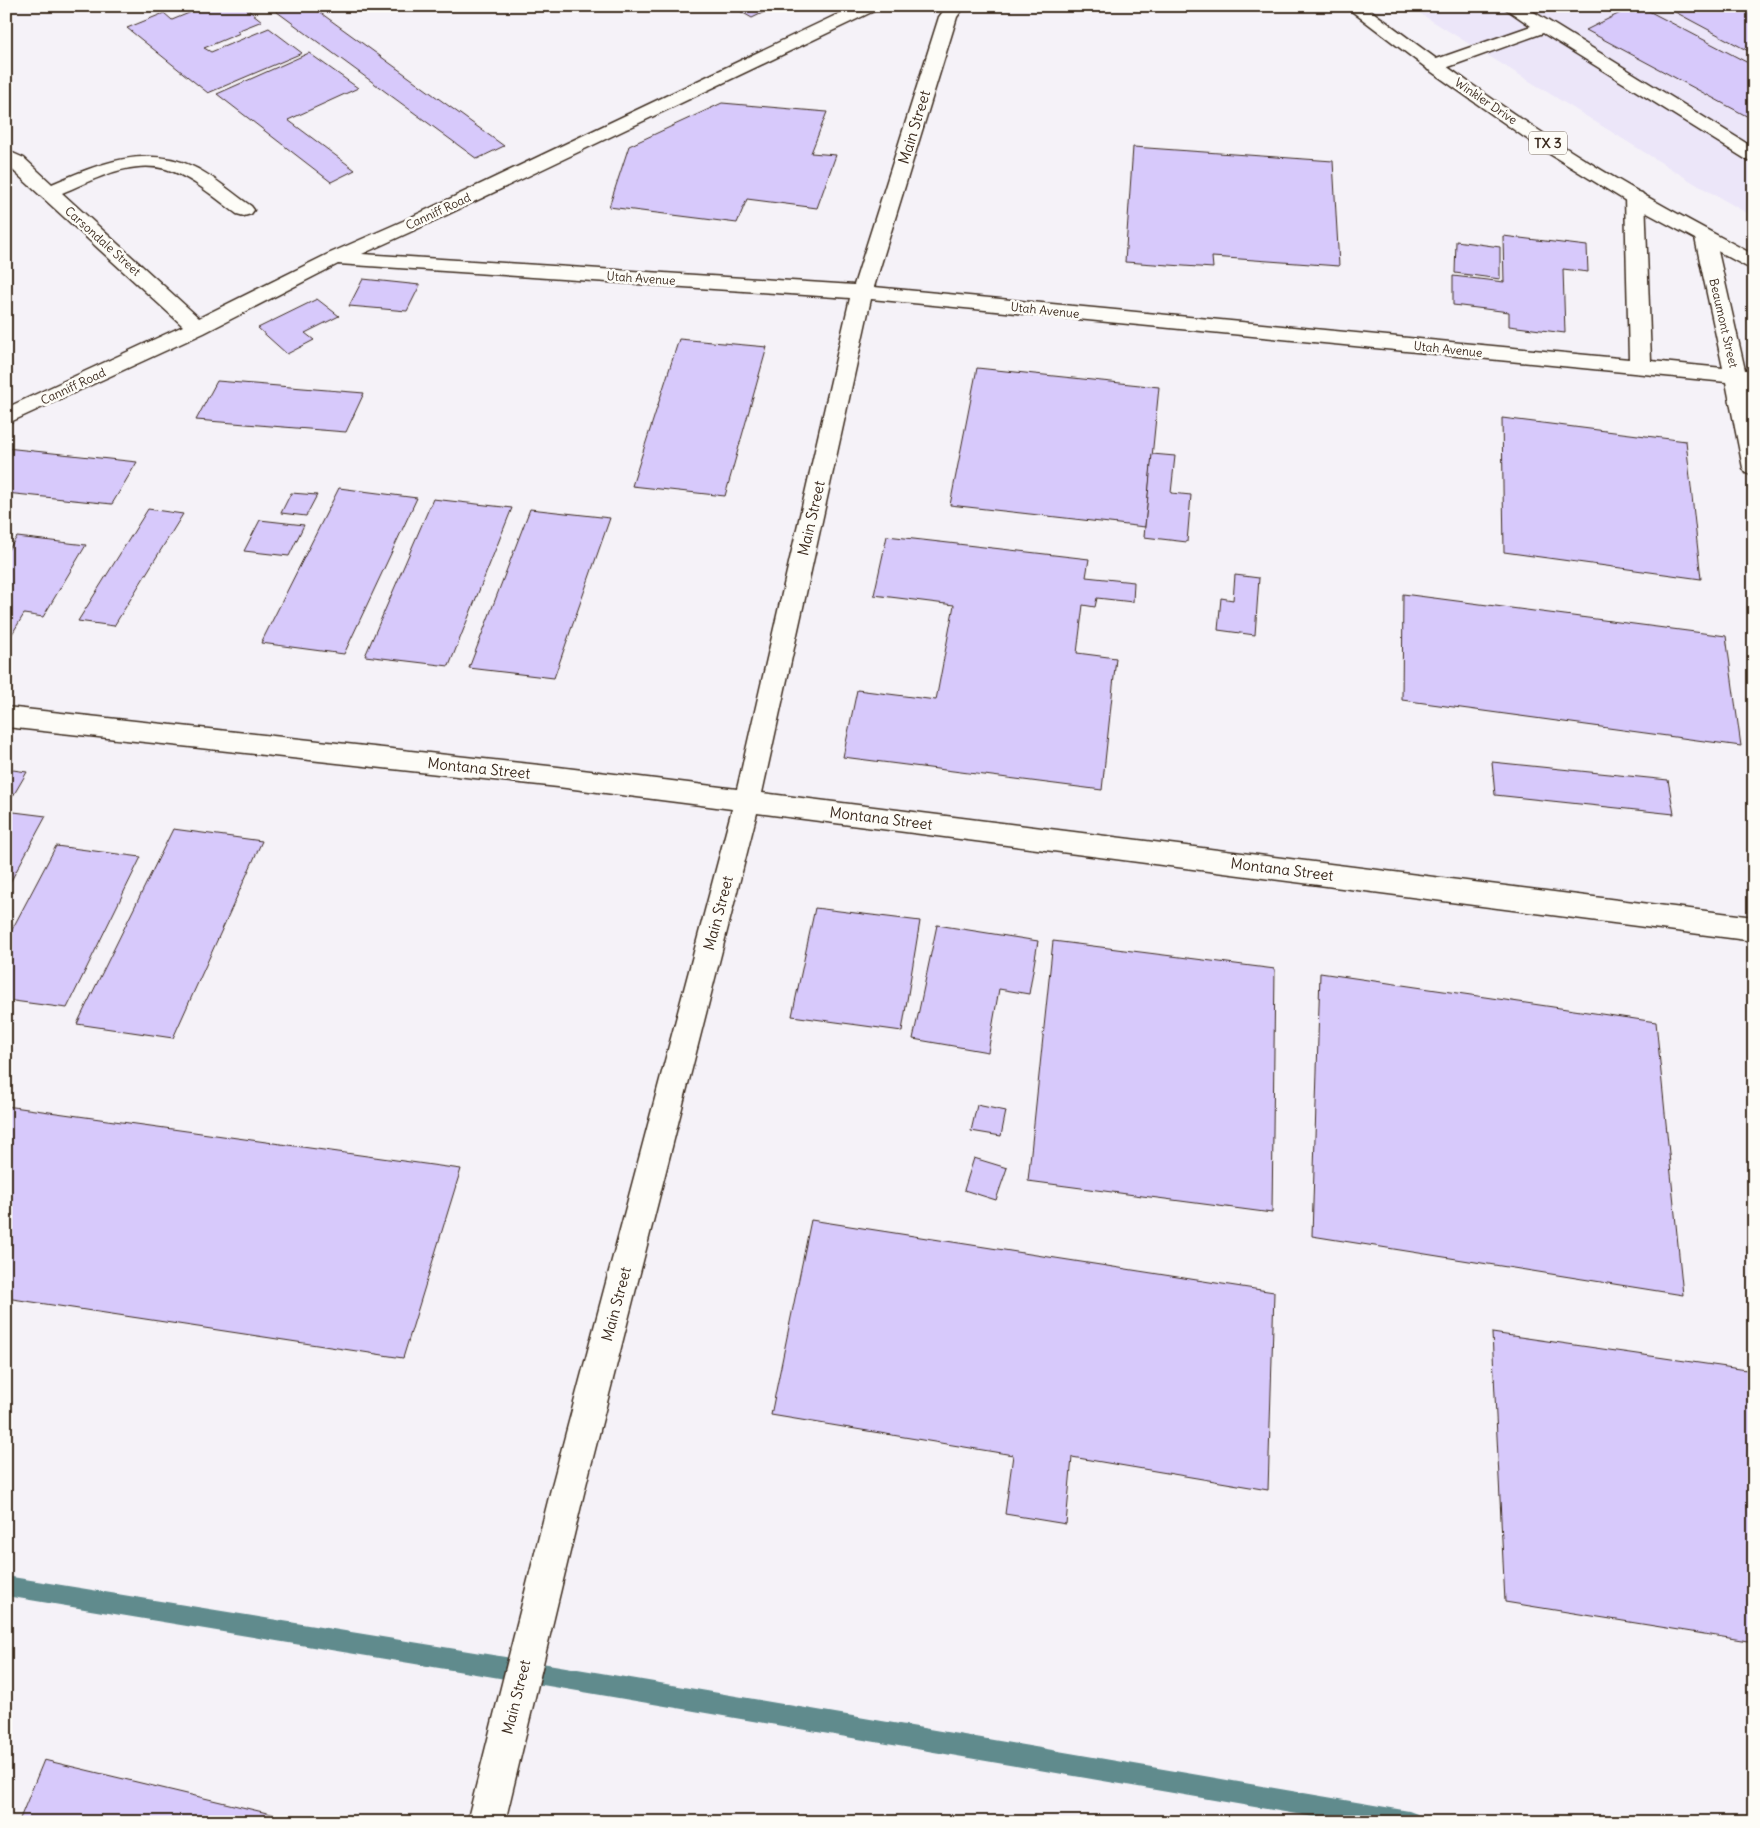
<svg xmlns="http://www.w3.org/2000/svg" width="1760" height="1828" font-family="Delius,sans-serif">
<rect width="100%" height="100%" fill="#f5f2f8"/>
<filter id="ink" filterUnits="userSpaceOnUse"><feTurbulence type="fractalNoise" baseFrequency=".02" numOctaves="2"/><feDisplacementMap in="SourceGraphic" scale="10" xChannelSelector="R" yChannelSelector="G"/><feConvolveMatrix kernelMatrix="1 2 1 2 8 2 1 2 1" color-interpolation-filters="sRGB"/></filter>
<g filter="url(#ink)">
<polygon fill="#ece6f9" points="1408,6 1754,6 1754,217 1694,183"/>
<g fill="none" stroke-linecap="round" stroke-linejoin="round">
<polygon fill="#618b8d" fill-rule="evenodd" points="6,1576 560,1666 1409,1811 1417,1814 1420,1822 1343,1822 560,1688 6,1596"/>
</g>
<g fill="#d7c9fb" stroke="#3b2a1e">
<polygon points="206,6 243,6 262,21 237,31 240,33 204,48 211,52 269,28 302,53 208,93 127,28 164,13 172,20"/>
<polygon points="269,6 311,6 504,146 477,159"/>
<polygon points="731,6 777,6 752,18"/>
<polygon points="1634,6 1639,6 1754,66 1754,120 1586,30"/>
<polygon points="1664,6 1754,6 1754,54"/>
<polygon points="309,53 358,88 288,120 355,170 331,182 217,94"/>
<polygon points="722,103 827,112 811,153 836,155 817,208 747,199 737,223 609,207 629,146"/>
<polygon points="1133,147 1333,161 1339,266 1212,257 1213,268 1125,262"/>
<polygon points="1503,236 1587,246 1588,272 1563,269 1565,333 1509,326 1509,312 1453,305 1453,276 1504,282"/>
<polygon points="1456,241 1500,247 1500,279 1455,273"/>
<polygon points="363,279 420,285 407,311 349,306"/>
<polygon points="317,299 339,316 305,333 314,340 287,354 258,328"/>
<polygon points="679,339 767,347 725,496 632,486"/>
<polygon points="977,368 1159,387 1145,527 950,505"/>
<polygon points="217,381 364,393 346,432 196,420"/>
<polygon points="1502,418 1686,441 1701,579 1504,552"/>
<polygon points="6,448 137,462 112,504 6,493"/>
<polygon points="1152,454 1175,456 1171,493 1191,495 1187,542 1144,537"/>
<polygon points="339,488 417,498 344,654 261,643"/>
<polygon points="291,493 317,495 306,516 281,513"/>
<polygon points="433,499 512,508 449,666 365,656"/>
<polygon points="148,509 183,514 114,626 78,621"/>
<polygon points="530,509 610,518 554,678 469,668"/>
<polygon points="260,520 304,525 289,556 244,551"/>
<polygon points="887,536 1089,559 1086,577 1134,582 1133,602 1097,598 1095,607 1083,605 1077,653 1116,658 1102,790 843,757 857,690 936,700 954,605 874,595"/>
<polygon points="17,537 86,545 43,617 24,614 6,644 6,553"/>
<polygon points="1235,575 1259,578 1255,635 1218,630 1221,598 1233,600"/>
<polygon points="1403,594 1726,636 1741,746 1402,700"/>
<polygon points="1492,762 1668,780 1674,814 1495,795"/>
<polygon points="6,769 27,772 6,808"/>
<polygon points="6,811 46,816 6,890"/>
<polygon points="173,829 262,841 173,1038 77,1024"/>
<polygon points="56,846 141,857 67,1008 6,1000 6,941"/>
<polygon points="815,908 920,921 902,1031 792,1016"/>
<polygon points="937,925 1038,941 1029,994 999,989 988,1052 913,1039"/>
<polygon points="1053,941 1275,969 1272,1213 1028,1181"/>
<polygon points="1320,973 1656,1022 1683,1295 1312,1236"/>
<polygon points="977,1105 1006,1111 1001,1136 971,1131"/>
<polygon points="6,1106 461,1169 403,1358 6,1298"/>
<polygon points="974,1158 1007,1168 996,1200 964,1190"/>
<polygon points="811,1220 1274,1292 1268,1490 1072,1457 1066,1524 1005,1514 1013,1455 771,1415"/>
<polygon points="1492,1333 1754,1371 1754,1642 1505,1602"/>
<polygon points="44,1760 305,1822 19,1821"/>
</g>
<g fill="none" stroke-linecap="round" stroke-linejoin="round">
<g stroke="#3b2a1e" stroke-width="3">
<g id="minor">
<path d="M855,6h24l-3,4 -459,219 -55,25 492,31 85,-268 8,-11h18l-8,11 -83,270 755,72 -4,-162 3,-4 7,-2 7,2 3,4 6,164 72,7 -28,-130 3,-4 7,-2 7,2 3,4 30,132 9,1v14l-6,-1 6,27v65l-8,-3 -3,-5 -17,-86 -855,-83 -109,494 992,124v24l-997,-128 -172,676 -80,333h-38l84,-333 181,-680 -174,-22 -552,-60v-20l552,60 179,22 113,-491 -512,-34 -134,69 -198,91v-16l177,-82 -177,-162v-14l18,8 28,26c46,-20 94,-40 142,-17 21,10 38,26 57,39l3,4 -3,4 -7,2 -7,-2c-22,-16 -45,-37 -71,-45 -35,-10 -73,11 -104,24l137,125 129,-64 75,-33z"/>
<polygon points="1502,6 1524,6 1754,148 1754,162 1747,160 1543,33 1440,70 1434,71 1428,70 1425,66 1428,62 1531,26"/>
</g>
</g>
<g stroke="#3b2a1e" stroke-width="3">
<path id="major" d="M1345,6h20c71,53 142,106 217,152 56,35 114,66 172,97v14l-7,-2 -113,-61 -94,-58 -111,-78z"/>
</g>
<use href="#minor" fill="#fdfcf7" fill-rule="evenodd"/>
<use href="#major" fill="#fdfcf7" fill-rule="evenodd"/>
</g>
</g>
<g text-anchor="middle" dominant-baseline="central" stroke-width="5" stroke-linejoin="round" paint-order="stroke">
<g font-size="12" fill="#3b2a1e" stroke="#fdfcf7">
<text transform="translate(1486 101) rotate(34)">Winkler Drive</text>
<text transform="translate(438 211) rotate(-25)">Canniff Road</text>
<text transform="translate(103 241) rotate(42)">Carsondale Street</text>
<text transform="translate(641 278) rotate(4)">Utah Avenue</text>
<text transform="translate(1045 310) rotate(6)">Utah Avenue</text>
<text transform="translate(1724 323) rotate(77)">Beaumont Street</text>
<text transform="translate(1448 349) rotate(6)">Utah Avenue</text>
<text transform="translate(73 386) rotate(-25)">Canniff Road</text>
</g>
<rect fill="#fdfcf7" stroke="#75695f" stroke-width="1" x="1529" y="131.5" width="38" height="23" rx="4"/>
<g font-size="14" font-weight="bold" fill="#3b2a1e">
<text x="1548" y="143">TX 3</text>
</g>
<g font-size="15" fill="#3b2a1e" stroke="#fdfcf7">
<text transform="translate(914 127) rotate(-73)">Main Street</text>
<text transform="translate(811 518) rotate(-77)">Main Street</text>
<text transform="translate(479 768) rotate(6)">Montana Street</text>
<text transform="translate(881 818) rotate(7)">Montana Street</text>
<text transform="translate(1282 869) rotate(7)">Montana Street</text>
<text transform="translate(718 913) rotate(-75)">Main Street</text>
<text transform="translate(616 1304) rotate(-75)">Main Street</text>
<text transform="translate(516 1697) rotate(-76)">Main Street</text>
</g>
</g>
<rect width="1760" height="1828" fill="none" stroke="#fdfcf7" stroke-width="25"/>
<rect x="12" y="12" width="1735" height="1803" fill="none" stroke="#3b2a1e" stroke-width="2" filter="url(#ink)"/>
</svg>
